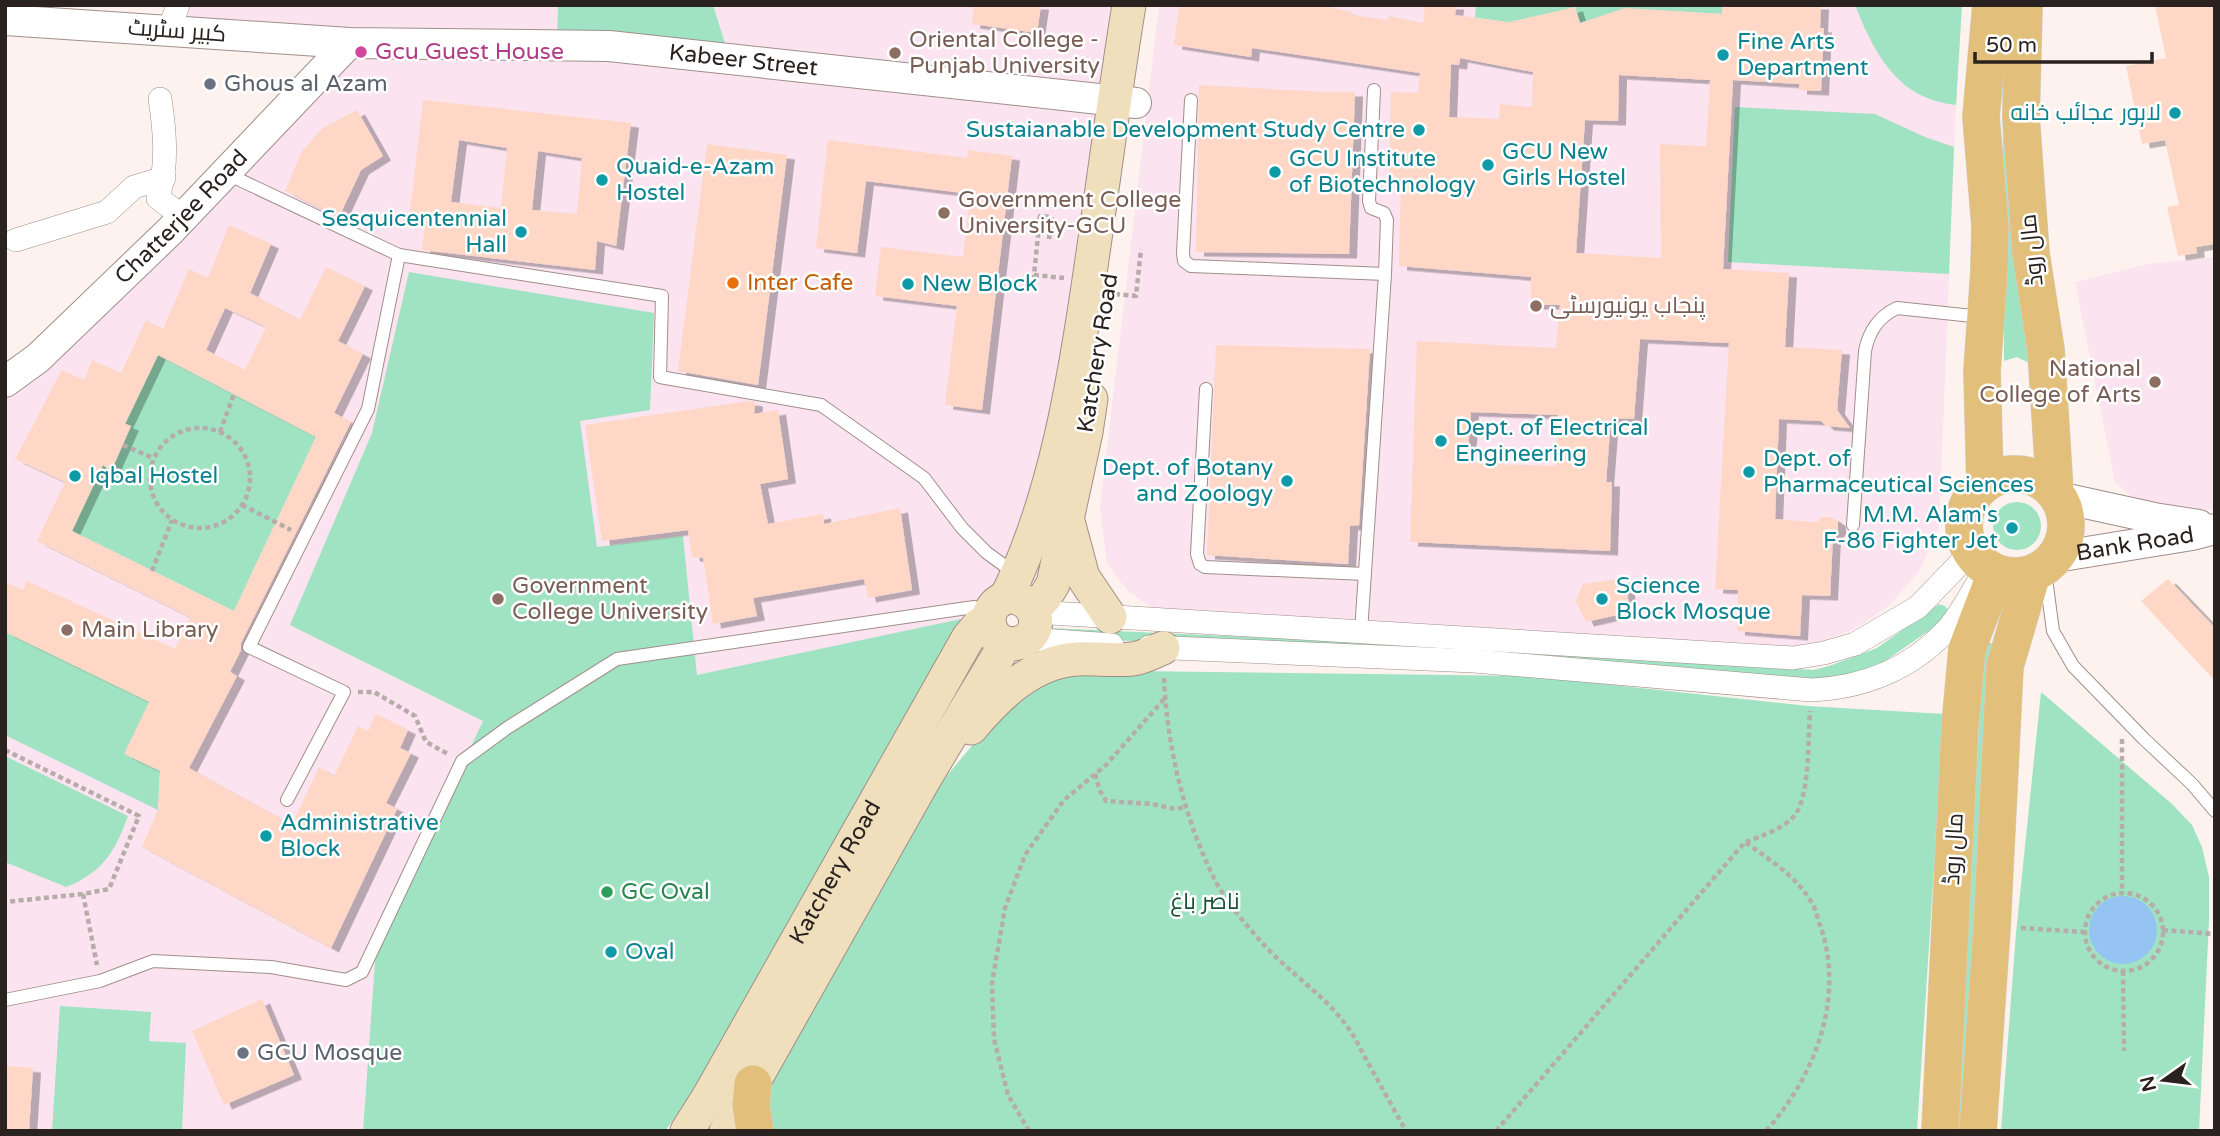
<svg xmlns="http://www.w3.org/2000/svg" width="2220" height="1136" font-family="'Varela Round',Cairo,sans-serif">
<defs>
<filter id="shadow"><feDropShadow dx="8" dy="4.5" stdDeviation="0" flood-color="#0004"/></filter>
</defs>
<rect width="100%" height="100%" fill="#fdf2ee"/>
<g fill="#fbe3f0">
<polygon points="178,5 1124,5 1061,413 1007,582 975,616 907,631 376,947 363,1131 5,1131 5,383 352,46 169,30"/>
<polygon points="1159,5 1962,5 1956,105 1939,528 1919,571 1889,606 1852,630 1808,647 1153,609 1128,591 1107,564 1100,508"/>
<polygon points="2215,257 2215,510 2144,507 2115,482 2075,282 2147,264"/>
</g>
<g fill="#9fe3c2">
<polygon points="558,5 713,5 730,59 557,45"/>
<polygon points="1476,5 1722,5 1722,14 1632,9 1580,23 1575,7 1520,24 1475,18"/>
<path d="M1855,5h107l-6,100c-58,-6 -81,-50 -101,-100z"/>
<polygon points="2002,17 2012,188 2029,363 2017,357 2004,361"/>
<polygon points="1735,107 1875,114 1925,137 1954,147 1949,274 1728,262"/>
<polygon points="409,272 654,313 650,410 580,421 597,547 683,536 697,675 975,616 696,1089 665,1131 363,1131 376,947 483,721 290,625 372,433"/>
<polygon points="158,355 316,437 234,611 72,531 103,465 112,470 131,426 125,423"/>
<circle cx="2017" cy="526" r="24"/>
<polygon points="1939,604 1945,606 1948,610 1937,625 1875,668 1838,683 1432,653 1056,638 1049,628 1274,638 1814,670 1829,666 1877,648"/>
<polygon points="5,632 150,700 160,771 158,810 5,735"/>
<polygon points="1989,642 1993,644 1969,1131 1954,1131 1984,646"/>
<polygon points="1055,670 1529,676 1808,706 1944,714 1917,1131 765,1131 759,1100 939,785 1027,680"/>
<polygon points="2041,692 2172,804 2192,825 2202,847 2209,877 2209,920 2199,1131 2001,1131 2016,933"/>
<path d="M5,756l123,60c-13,36 -26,57 -62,71l-61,-25z"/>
<polygon points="60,1006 151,1012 149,1041 186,1043 182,1131 52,1131"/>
</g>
<circle fill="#95c4f3" cx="2123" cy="930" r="34"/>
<g fill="#ffd7c7" fill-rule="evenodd" filter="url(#shadow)">
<polygon points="974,5 1041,5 1037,33 972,24"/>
<path d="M1179,5h142l31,7v3l36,5 1,-4 34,7 2,-18h31l-1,10 54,7 66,-15 5,16 45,-15 97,6v-9h99l-1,23h4l-3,63 -22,-1v-6l-66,-4 -10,189 66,4 -4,74 57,3 -5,60 13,18 -24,-2 -5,-5 -42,-2 -4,100 42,3 5,-5h9l7,5v8l-5,6 -3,60 -28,-1 -2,41 -63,-5 1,-41 -23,-1 14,-246 -89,-4 -6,80 -23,-1 -5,64h6l-2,69 -200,-9 7,-201 139,7 4,-43h-29v-28l-132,-11 2,-87 -12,-1 2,-86 27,1 2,-20 -168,-25 -1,9 -77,-12zM1460,58l73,14 -1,35 -32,-3 -1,15 -50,-2 2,-53 8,1zM1619,75l91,5 -4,66 -46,-2 1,114 -85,-5 9,-133 33,1zM1471,412l87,3 -2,51 -89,-3z"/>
<polygon points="2155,5 2215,5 2215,244 2196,247 2197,253 2178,256 2167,207 2179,205 2165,140 2142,144 2126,66 2166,58"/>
<polygon points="1199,85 1325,92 1355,92 1349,254 1196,252"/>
<path d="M423,100l208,23 -15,123 -19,-5 -2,29 -173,-20 3,-26 -16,-2zM459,140l48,8 -6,60 -50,-6zM538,151l44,7 -5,56 -45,-4z"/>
<polygon points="357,110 383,156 361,170 339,217 285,191 302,151 323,128"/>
<polygon points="828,140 967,158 968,150 1012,156 982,410 945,405 957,306 875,296 881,247 963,257 971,194 866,181 857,253 816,248"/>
<polygon points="707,144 787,155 758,385 678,371"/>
<path d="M229,225l42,19 -21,49 50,27 26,-53 39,19 -27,55 25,13 -29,59 17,9 -110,221v7l-11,22 7,4 -48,92 103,57 27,-58 15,9 24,-50 10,5 8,-17 32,16 -8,18 11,5 -25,50 11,6 -66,139 -189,-101 16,-37 2,-39 -36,-17 25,-52 -144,-70v-50l18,8 4,-9 148,68 15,-32 -153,-76 28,-59 -50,-23 47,-89 22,10 8,-20 29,13 25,-53 17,9 26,-60 19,9zM225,308l41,19 -21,43 -39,-20zM158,355l158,82 -82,174 -162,-80 31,-66 8,6 20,-45 -6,-2z"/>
<polygon points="1216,345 1370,349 1359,525 1350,526 1348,564 1207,555"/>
<polygon points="749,401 755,402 754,414 778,410 788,479 760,484 768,524 823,514 824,524 900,508 912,590 868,598 864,579 753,598 757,616 713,624 703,558 692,557 688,530 602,541 585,425"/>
<polygon points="1625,578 1630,612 1586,622 1576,601 1583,584"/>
<polygon points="2168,579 2215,628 2215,681 2141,601"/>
<polygon points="262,999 294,1075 224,1105 192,1031"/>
<polygon points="5,1066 33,1068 29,1131 5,1131"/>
</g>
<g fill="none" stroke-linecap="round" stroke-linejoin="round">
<g stroke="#a08f88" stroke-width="14">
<g id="service">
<polyline points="1191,100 1183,253 1184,261 1191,266 1385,274"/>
<polyline points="225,173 399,255 662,296 660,377 821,405 924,478 962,528 987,553 1016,574"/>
<polyline points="1206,389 1197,554 1200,564 1205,567 1365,574"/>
<path d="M1853,525l12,-174c4,-20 13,-34 32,-43l85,9"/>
<polyline points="2045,571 2053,631 2073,666 2144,739 2192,784 2215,811"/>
<polyline points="1361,632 1385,274 1387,220 1384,213 1371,208 1369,201 1374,90"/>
<polyline points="287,800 344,692 249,647 368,409 399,255"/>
<polyline points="5,1000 100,981 153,961 271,967 346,980 362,972 462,761 507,728 617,659 974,607 990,611"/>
</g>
</g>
<g stroke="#a08f88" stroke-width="24">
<g id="minor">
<polyline points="169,30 178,5"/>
<path d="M160,99c5,33 8,66 -2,99l25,19"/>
<polyline points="16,240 107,212 134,187 164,178"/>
<polyline points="1034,612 1793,658 1824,653 1855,644 1918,607 1971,552"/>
<polyline points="1027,639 1112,645"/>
<path d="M1149,647l325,14 337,29c52,-2 99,-21 135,-59 14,-15 24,-37 36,-54"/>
</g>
</g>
<g stroke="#a08f88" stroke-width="32">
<g id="tertiary">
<path id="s1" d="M5,20l344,23 260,3 527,57"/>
<path id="s2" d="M5,382l33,-24 132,-127 179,-188"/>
<polyline points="2058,497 2154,518 2199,525"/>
<path id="s3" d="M2056,557l136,-22 23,-6"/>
</g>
</g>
<g stroke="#a08f88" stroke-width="35">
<g id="secondary">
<polyline points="1069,525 1083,577 1110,617"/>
<path d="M1005,597c32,-3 43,38 13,46 -7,2 -15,0 -20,-4 -10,-8 -12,-24 -4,-33 3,-5 9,-6 12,-10 5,-6 8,-17 12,-24 37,-86 54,-180 68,-272 15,-98 27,-197 43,-295"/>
<polyline points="1033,610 1045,597 1053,584 1086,432 1091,399"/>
<path d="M971,728c27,-32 62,-67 107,-69 18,-1 37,2 54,0 11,-1 21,-7 31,-11"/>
<path id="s4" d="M687,1131l22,-35 259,-458 11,-13 10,-6"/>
<polyline points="726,1131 925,778 1006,643"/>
</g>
</g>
<g stroke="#d4d3d2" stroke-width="38">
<g id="primary">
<polyline points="2024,5 2021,117 2031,254 2046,350 2055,493"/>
<circle cx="2015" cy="525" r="51"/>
<polyline points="1985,483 1982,371 1989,272 1990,226 1981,117 1991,5"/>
<polyline points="753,1084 751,1105 755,1131"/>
<polyline points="1940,1131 1960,726 1967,649 1996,573"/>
<polyline points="1978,1131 1992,927 2005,666 2032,574"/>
</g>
</g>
<g stroke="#b6aca8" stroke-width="4.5" stroke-dasharray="5 3.5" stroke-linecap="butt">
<polyline points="1049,239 1052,217 1040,216 1034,275 1064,278"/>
<polyline points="1115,294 1136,296 1141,249"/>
<circle cx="200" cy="478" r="50"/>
<polyline points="220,432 234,394"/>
<polyline points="123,445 153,458"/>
<polyline points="242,505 291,530"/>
<polyline points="152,571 172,520"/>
<path d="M1164,678c3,67 19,136 48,196 12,26 34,51 53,72 27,29 61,50 84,83 7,10 12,21 18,32 13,23 26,47 39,70"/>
<polyline points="358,692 374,692 415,716 426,742 448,754"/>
<polyline points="2122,739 2122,892"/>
<polyline points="5,750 139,816 109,889 83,894 5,902"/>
<polyline points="1095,774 1100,791 1106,801 1152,804 1175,809 1186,807"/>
<path d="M1746,842c15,-6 39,-14 49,-27 15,-20 13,-78 15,-104"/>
<circle cx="2124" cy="932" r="39"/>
<polyline points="83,894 97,965"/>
<polyline points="2021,928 2084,932"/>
<polyline points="2163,930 2215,934"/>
<polyline points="2123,971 2124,1051"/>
<polyline points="1029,1131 1008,1095 994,1039 992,983 1005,908 1025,855 1064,800 1106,765 1165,698"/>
<path d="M1496,1131l249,-289c25,18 51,34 67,61 4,7 6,17 9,25 24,72 -7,149 -55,203"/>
</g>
<use href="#service" stroke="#fff" stroke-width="12"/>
<use href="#minor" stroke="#fff" stroke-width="23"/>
<use href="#tertiary" stroke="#fff" stroke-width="30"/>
<use href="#secondary" stroke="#f0dfbc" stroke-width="33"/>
<use href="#primary" stroke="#e2bf7a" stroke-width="37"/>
</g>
<circle fill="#d1479c" stroke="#fff" stroke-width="2.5" cx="361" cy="52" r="7"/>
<g fill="#8d6e63" stroke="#fff" stroke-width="2.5">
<circle cx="895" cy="53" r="7"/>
<circle cx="944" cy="213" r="7"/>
<circle cx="1536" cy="306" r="7"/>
<circle cx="2155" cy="382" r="7"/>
<circle cx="498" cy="599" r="7"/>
<circle cx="67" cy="630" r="7"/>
</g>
<g fill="#0f9aa8" stroke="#fff" stroke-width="2.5">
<circle cx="1723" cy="55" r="7"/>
<circle cx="2175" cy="113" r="7"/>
<circle cx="1419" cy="130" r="7"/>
<circle cx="1488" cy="165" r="7"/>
<circle cx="1275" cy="172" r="7"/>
<circle cx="602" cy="180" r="7"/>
<circle cx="521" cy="232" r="7"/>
<circle cx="908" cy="284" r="7"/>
<circle cx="1441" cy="441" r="7"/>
<circle cx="1749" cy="472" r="7"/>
<circle cx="75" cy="476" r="7"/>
<circle cx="1287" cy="481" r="7"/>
<circle cx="2012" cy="528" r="7"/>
<circle cx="1602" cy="599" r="7"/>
<circle cx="266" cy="836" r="7"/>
<circle cx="611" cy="952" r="7"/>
</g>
<g fill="#6b7280" stroke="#fff" stroke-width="2.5">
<circle cx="210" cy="84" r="7"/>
<circle cx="243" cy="1053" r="7"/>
</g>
<circle fill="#e8710a" stroke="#fff" stroke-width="2.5" cx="733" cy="283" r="7"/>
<circle fill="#2e9e5b" stroke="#fff" stroke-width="2.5" cx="607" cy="892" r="7"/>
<g text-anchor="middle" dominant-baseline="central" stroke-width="5" stroke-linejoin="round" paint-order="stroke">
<g font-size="23" fill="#29221f" stroke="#fff">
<text transform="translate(177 31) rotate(4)">کبیر سٹریٹ</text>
<text stroke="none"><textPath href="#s1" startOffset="740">Kabeer Street</textPath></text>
<text stroke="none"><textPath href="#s2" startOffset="242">Chatterjee Road</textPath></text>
<text transform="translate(2032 250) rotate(-96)">مال روڈ</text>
<text transform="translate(1098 353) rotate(-81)">Katchery Road</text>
<text stroke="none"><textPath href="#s3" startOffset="80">Bank Road</textPath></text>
<text transform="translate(1954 849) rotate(-87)">مال روڈ</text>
<text stroke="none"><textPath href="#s4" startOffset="298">Katchery Road</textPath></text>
</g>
<g font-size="23" fill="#785e54" stroke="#fff" text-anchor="start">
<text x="909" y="40">Oriental College -<tspan x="909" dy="26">Punjab University</tspan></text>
<text x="958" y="200">Government College<tspan x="958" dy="26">University-GCU</tspan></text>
<text x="1550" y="306">پنجاب یونیورسٹی</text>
<text x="2141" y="369" text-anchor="end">National<tspan x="2141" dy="26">College of Arts</tspan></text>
<text x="512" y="586">Government<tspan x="512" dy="26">College University</tspan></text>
<text x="81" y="630">Main Library</text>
</g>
<g font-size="23" fill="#0d838f" stroke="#fff" text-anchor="start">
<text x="1737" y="42">Fine Arts<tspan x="1737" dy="26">Department</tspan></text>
<text x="2161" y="113" text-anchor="end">لاہور عجائب خانه</text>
<text x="1405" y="130" text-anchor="end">Sustaianable Development Study Centre</text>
<text x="1502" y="152">GCU New<tspan x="1502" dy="26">Girls Hostel</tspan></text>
<text x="1289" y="159">GCU Institute<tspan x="1289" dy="26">of Biotechnology</tspan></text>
<text x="616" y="167">Quaid-e-Azam<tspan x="616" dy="26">Hostel</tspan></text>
<text x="507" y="219" text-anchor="end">Sesquicentennial<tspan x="507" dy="26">Hall</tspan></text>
<text x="922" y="284">New Block</text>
<text x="1455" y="428">Dept. of Electrical<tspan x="1455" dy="26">Engineering</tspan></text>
<text x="1763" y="459">Dept. of<tspan x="1763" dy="26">Pharmaceutical Sciences</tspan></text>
<text x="1273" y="468" text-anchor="end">Dept. of Botany<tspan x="1273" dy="26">and Zoology</tspan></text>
<text x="89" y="476">Iqbal Hostel</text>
<text x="1998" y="515" text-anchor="end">M.M. Alam's<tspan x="1998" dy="26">F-86 Fighter Jet</tspan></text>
<text x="1616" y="586">Science<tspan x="1616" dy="26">Block Mosque</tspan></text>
<text x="280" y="823">Administrative<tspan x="280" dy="26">Block</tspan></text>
<text x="625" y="952">Oval</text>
</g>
<g font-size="23" fill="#b23c85" stroke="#fff" text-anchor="start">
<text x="375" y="52">Gcu Guest House</text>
</g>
<g font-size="23" fill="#5b616d" stroke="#fff" text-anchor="start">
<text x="224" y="84">Ghous al Azam</text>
<text x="257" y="1053">GCU Mosque</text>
</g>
<g font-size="23" fill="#c56008" stroke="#fff" text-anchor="start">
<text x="747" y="283">Inter Cafe</text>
</g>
<g font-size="23" fill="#27864d" stroke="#fff" text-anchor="start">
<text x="621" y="892">GC Oval</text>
</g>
<g font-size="23" fill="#1c523c" stroke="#fff">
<text x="1205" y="902">ناصر باغ</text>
</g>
</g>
<rect width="2220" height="1136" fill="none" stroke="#29221f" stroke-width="14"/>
<g transform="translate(2164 1080) rotate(256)" stroke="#ffffff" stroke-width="5" paint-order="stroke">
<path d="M0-5L12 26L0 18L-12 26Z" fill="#29221f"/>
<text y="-10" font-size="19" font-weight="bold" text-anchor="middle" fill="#29221f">N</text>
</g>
<path d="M1975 52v10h177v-10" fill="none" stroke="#29221f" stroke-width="3.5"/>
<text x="1986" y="52" font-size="21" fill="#29221f" stroke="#ffffff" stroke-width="5" paint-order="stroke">50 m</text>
</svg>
